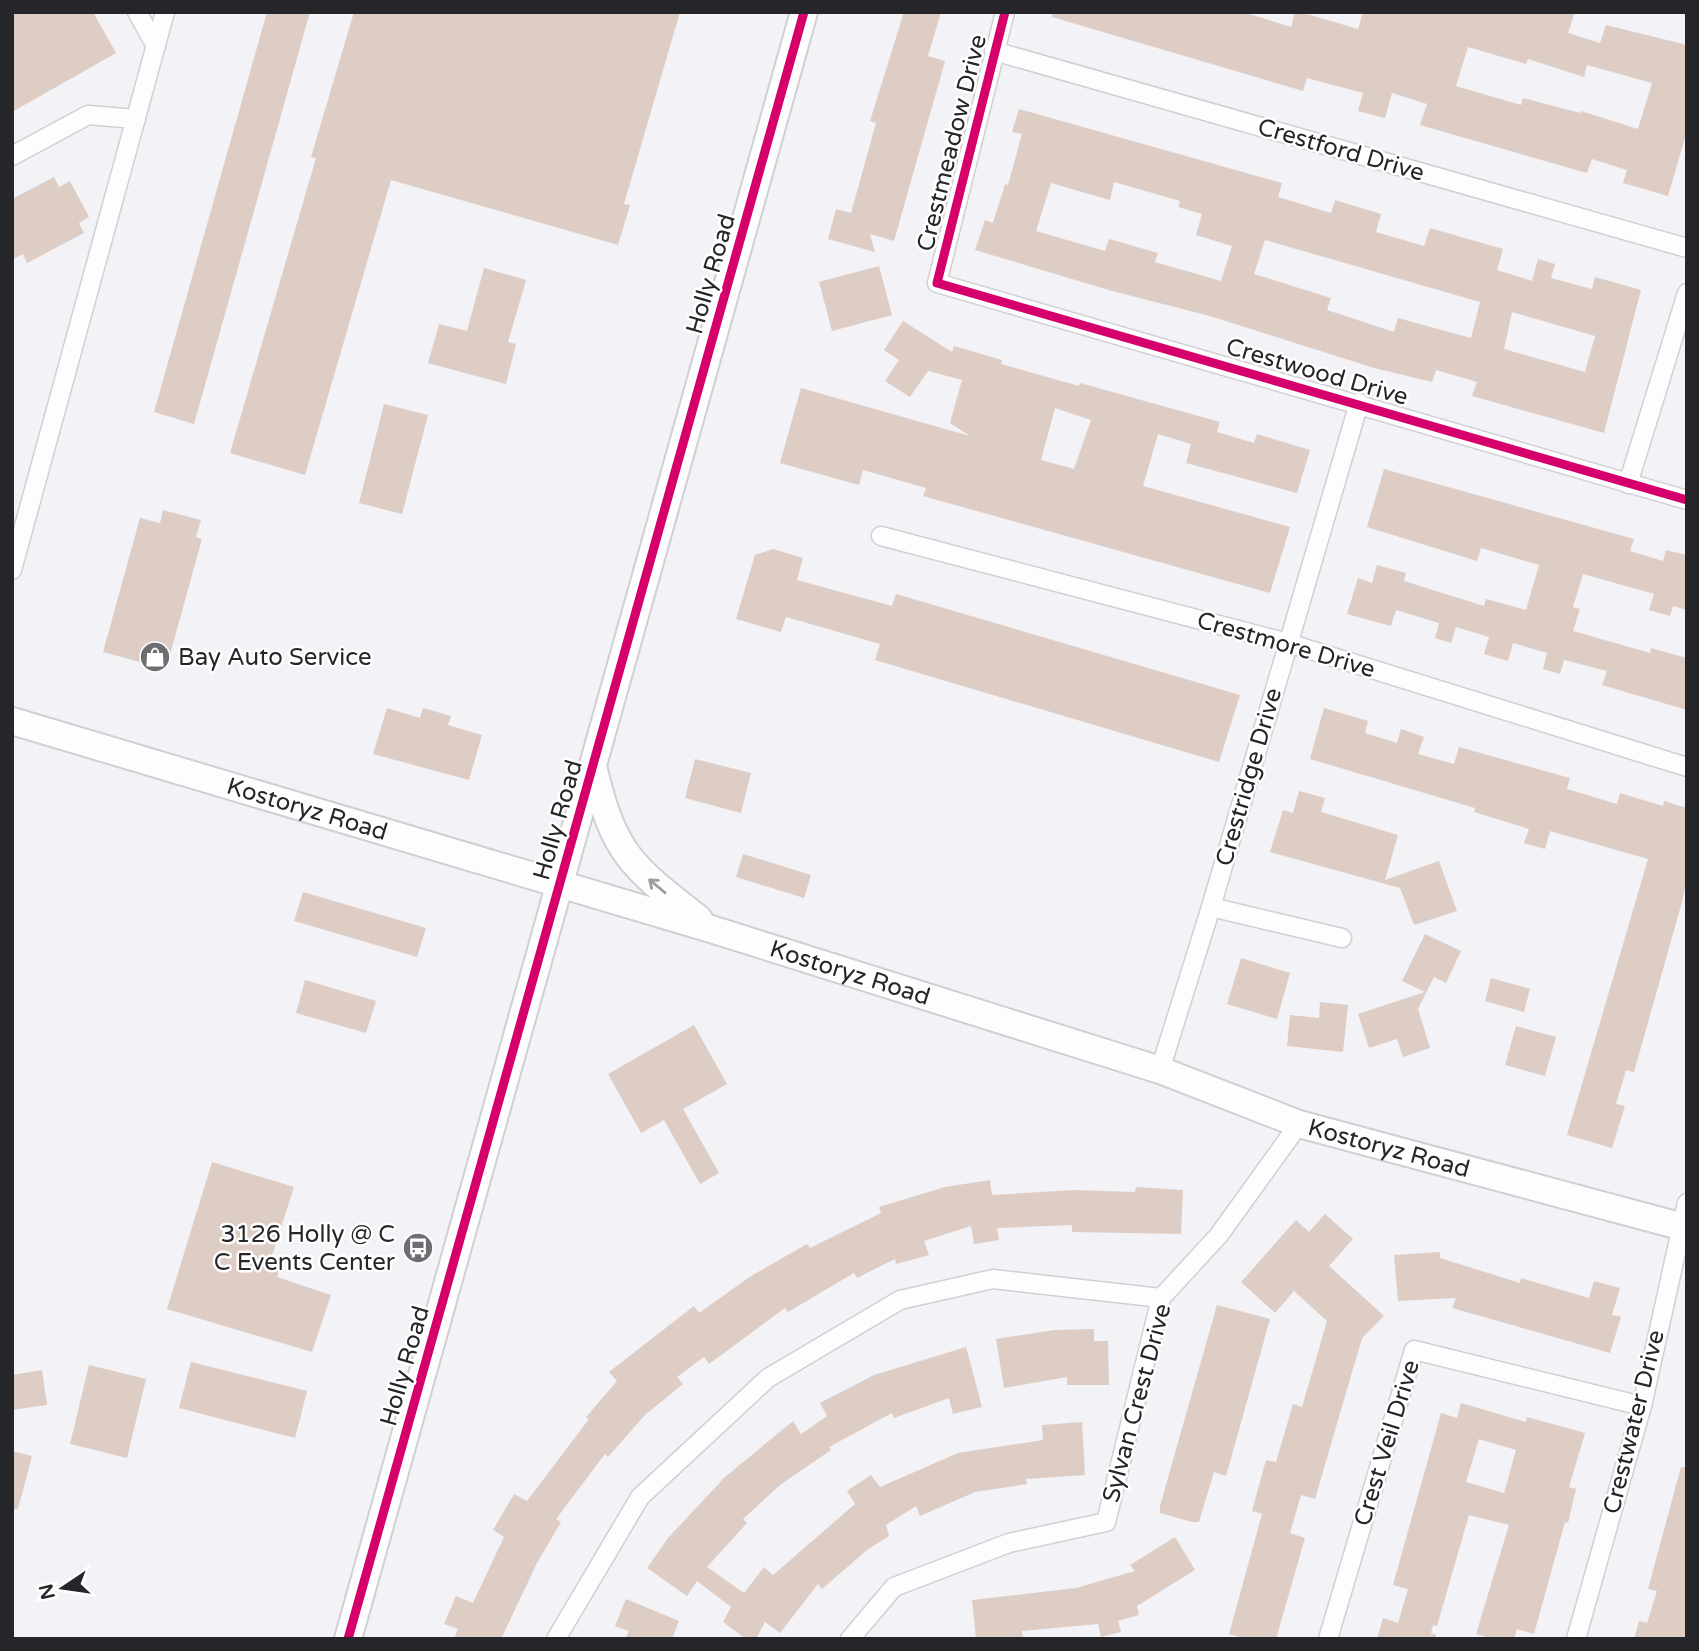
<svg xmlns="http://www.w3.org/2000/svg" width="1699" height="1651" font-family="'Varela Round',sans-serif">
<rect width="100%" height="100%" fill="#f2f2f7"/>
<g fill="#decdc5" fill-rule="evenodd">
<polygon points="12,12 93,12 116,53 12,112"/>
<polygon points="267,12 310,12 194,424 154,412"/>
<polygon points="354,12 680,12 624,204 630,205 618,245 391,180 305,475 230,453 316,158 311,157"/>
<polygon points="904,12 941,12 928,56 945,61 894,241 870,234 875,252 828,239 836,209 851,213 876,123 870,121"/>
<path d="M1053,12h190l48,15 4,-15h5l58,17 5,-17h212l-7,21 32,10 6,-18 81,20v86l-19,65 -45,-13 4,-13 -35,-11 -5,14 -167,-48 7,-21 -35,-11 -7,25 -27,-7 5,-18 -56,-15 -4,13 -251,-74zM1468,47l58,17 2,-5 56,18 3,-12 65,18 -14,46 -57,-18 -1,2 -57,-15 -2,7 -65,-19z"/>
<path d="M1019,109l263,74 -4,14 53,16 4,-13 46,14 -5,18 48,14 6,-18 73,21 -6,21 35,11 6,-22 17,5 -4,14 41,11 3,-12 46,13 -37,143 -132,-37 5,-14 -41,-12 -4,12 -58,-14 -164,-52 -98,-25 -137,-41 10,-30 8,3 12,-39 3,1 14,-51 -10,-2zM1114,182l66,19 -2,6 24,7 -6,21 36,11 -11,35 -66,-19 3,-9 -49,-14 -4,12 -69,-20 15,-48 59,17zM1265,240l215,62 -9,36 -73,-20 -4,14 -67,-22 4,-12 -77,-24zM1512,312l83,24 -10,36 -81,-23z"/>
<polygon points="54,177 59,187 70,181 89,217 79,223 84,233 27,263 23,254 12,260 12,199"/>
<polygon points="879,266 892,315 832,331 819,282"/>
<polygon points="484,268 526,280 508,342 516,344 506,384 428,363 439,324 467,331"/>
<path d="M903,321l49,31 2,-6 48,14 -1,4 78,22 1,-3 140,39 -3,10 37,11 3,-9 53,16 -13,43 -111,-30 5,-19 -33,-10 -15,52 147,41 -20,66 -347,-97 3,-8 -63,-18 -4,15 -79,-22 21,-75 169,48 -20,-13 12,-43 -34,-9 -18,26 -25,-16 14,-21 -15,-10zM1055,408l36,12 -17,49 -33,-9z"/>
<polygon points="384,404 428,415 402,514 359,503"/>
<polygon points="1384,469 1634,539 1630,551 1663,561 1666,550 1687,555 1687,610 1673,606 1670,616 1649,610 1654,594 1583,574 1573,607 1580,609 1573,631 1650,653 1651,648 1687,658 1687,710 1602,685 1607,671 1564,660 1560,674 1543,669 1547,653 1513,643 1508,661 1484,654 1489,637 1456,627 1451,643 1435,638 1439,623 1396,610 1391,626 1347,614 1358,578 1372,583 1377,565 1406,573 1404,581 1484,606 1486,599 1526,610 1539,565 1481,548 1477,561 1367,527"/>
<polygon points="163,510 201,520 196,537 202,539 166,669 103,652 140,518 160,523"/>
<polygon points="773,549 803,558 797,580 892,606 896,594 1240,695 1219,762 875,660 880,644 786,617 781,632 736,619 755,555"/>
<polygon points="387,708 420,718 423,708 451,716 448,725 482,735 469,780 373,754"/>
<polygon points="1324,708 1368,721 1365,733 1397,743 1401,729 1424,737 1418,754 1454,764 1459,747 1570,778 1567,789 1617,804 1620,793 1663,806 1664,801 1687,808 1687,878 1682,902 1634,1072 1626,1070 1616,1104 1625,1106 1612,1148 1567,1135 1648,859 1550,831 1545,849 1524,843 1529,829 1474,812 1475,808 1310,759"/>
<polygon points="695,759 751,773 741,813 685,798"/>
<polygon points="1299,791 1325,798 1321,812 1398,835 1385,880 1439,861 1457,911 1414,925 1400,888 1270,852 1283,810 1293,813"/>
<polygon points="743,854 811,875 804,898 736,877"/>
<polygon points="303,892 426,928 417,957 294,921"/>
<polygon points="1425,934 1461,951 1446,983 1434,977 1418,1009 1430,1048 1403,1057 1397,1039 1369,1048 1358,1014 1425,992 1402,981"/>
<polygon points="1241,958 1290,973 1277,1019 1227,1004"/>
<polygon points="1491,978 1530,989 1524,1012 1485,1001"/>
<polygon points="305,980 376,1001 366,1033 296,1013"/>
<polygon points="1320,1002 1348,1005 1343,1052 1287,1046 1290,1015 1319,1018"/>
<polygon points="694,1025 727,1084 683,1109 719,1173 700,1184 664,1120 641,1133 608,1074"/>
<polygon points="1516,1026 1556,1037 1545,1076 1505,1065"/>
<polygon points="212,1162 294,1187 270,1262 280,1266 277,1277 331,1295 312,1352 167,1309"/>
<polygon points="990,1180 992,1195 1073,1190 1135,1192 1136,1187 1183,1190 1181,1234 1072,1232 1072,1225 997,1228 999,1240 974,1244 971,1226 924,1241 929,1255 896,1264 895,1259 857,1278 854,1273 788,1312 785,1308 709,1364 704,1357 677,1377 683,1384 645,1415 608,1457 605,1454 556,1519 561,1522 537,1563 501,1639 454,1639 458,1629 444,1624 456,1596 473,1603 504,1537 493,1530 514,1494 527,1501 589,1419 586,1417 617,1381 609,1372 694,1306 699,1313 751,1276 807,1244 810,1248 881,1213 879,1207 945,1187"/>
<polygon points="1325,1214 1353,1239 1329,1266 1384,1316 1362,1338 1315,1499 1301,1495 1290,1533 1305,1538 1276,1639 1247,1639 1229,1634 1262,1514 1252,1511 1266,1460 1276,1462 1293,1404 1302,1407 1327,1321 1294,1291 1275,1313 1241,1282 1296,1220 1309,1232"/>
<polygon points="1440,1252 1440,1258 1520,1283 1521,1278 1589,1298 1594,1281 1620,1288 1612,1315 1621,1317 1610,1353 1452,1308 1456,1298 1398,1301 1394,1255"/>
<polygon points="1217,1305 1270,1319 1226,1476 1214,1472 1199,1522 1192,1522 1160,1513 1160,1506"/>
<polygon points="1094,1329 1094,1341 1108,1341 1109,1385 1067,1385 1067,1377 1004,1388 996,1339 1054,1330"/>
<polygon points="966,1347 982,1407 953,1414 949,1398 894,1418 892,1413 829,1447 831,1450 780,1485 743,1519 747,1523 707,1567 744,1593 764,1567 773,1575 855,1504 847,1491 871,1475 880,1487 958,1453 1043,1440 1042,1425 1082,1422 1085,1475 1026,1479 1027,1484 975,1492 920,1516 916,1506 886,1525 889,1536 867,1550 822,1589 818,1584 780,1633 765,1622 756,1639 746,1639 723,1622 731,1607 697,1581 687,1596 647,1568 668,1538 725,1477 793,1421 801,1434 827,1416 820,1403 874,1375"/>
<polygon points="191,1362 307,1391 295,1438 179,1408"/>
<polygon points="89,1365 146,1379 127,1458 70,1444"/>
<polygon points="42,1370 47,1405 12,1410 12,1375"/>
<path d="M1461,1403l65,19 1,-5 58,16 -16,54 7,2 -8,34 -3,-1 -31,112 -17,-5 -3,10h-22l-16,-5 33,-109 -40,-10 -32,111 -4,-1 -2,8 5,2v4h-59l6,-21 15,5 10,-34 -15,-4 48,-172 16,5zM1479,1439l37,11 -12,43 -38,-11z"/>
<polygon points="12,1451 32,1456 18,1509 12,1509"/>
<polygon points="1681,1467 1687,1468 1687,1639 1634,1639 1639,1621 1647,1623 1657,1591 1648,1589"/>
<polygon points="1175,1537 1195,1570 1137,1606 1139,1615 1118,1621 1121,1632 1101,1637 1098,1624 1022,1631 1023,1639 976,1639 972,1600 1076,1588 1135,1571 1130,1565"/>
<polygon points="626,1599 679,1621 672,1639 625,1639 629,1631 615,1626"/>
</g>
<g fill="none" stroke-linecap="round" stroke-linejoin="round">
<g stroke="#d0d0d4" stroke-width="21">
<g id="street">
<polyline points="137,12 156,46"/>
<polyline points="1005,12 937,283 1687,500"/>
<polyline points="994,51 1687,248"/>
<polyline points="12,156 88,115 136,119"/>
<polyline points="1628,484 1687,293"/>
<polyline points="881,536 1288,643 1687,767"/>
<polyline points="12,570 165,12"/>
<polyline points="1211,907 1342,938"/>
<polyline points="1160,1070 1211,907 1359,403"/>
<polyline points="556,1639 640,1497 768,1378 900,1300 993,1279 1161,1298"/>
<polyline points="850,1639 894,1587 1009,1543 1106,1522 1161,1298 1219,1235 1299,1124"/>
<polyline points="1328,1639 1414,1350 1642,1406"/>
<polyline points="1576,1639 1642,1406 1687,1203"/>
</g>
</g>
<g stroke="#d0d0d4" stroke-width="30">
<g id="secondary">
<path id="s1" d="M12,721l699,208 449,141 139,54 388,104"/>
<path d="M594,770c20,84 38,97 105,149"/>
<polyline points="348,1639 804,12"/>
</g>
</g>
<use href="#street" stroke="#fdfdfe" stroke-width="18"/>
<use href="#secondary" stroke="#fdfdfe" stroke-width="26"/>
<g stroke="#fff" stroke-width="13">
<g id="cycleway">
<polyline points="1005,12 937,283 1687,500"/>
<polyline points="348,1639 804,12"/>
</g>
</g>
<use href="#cycleway" stroke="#d6006c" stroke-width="9"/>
</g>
<defs><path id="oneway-shaft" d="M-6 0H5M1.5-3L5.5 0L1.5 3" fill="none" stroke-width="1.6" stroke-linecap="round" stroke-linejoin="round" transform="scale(1.75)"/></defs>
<use stroke="#9c9c9f" href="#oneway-shaft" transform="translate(657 886) rotate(-140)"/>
<defs>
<g id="shop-disc" transform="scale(1.575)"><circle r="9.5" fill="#6d6d72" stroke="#fff"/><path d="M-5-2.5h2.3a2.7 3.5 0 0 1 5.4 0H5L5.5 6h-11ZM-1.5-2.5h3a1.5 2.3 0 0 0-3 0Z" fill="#fff"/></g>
<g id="bus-disc" transform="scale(1.575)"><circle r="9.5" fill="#6d6d72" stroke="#fff"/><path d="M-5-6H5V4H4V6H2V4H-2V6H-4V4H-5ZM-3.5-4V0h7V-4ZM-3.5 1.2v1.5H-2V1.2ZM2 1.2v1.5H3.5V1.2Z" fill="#fff"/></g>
</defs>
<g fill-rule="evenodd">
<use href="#shop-disc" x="155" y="657"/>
<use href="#bus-disc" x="418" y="1248"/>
</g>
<g text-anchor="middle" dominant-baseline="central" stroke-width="5" stroke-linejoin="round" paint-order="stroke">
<g font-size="24" fill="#26262a" stroke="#fff">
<text transform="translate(952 143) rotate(-76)">Crestmeadow Drive</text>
<text transform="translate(1341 150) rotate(16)">Crestford Drive</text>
<text transform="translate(711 274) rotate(-74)">Holly Road</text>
<text transform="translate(1317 372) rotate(16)">Crestwood Drive</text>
<text transform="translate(1286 645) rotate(16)">Crestmore Drive</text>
<text transform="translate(1249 777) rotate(-74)">Crestridge Drive</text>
<text stroke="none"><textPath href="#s1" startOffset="308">Kostoryz Road</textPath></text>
<text transform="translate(558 820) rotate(-74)">Holly Road</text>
<text stroke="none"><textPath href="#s1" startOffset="875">Kostoryz Road</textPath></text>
<text stroke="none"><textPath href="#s1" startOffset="1442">Kostoryz Road</textPath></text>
<text transform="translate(405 1366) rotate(-74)">Holly Road</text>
<text transform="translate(1137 1403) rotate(-75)">Sylvan Crest Drive</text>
<text transform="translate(1634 1422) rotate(-76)">Crestwater Drive</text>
<text transform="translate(1387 1443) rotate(-73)">Crest Veil Drive</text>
</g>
<g font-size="24" fill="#26262a" stroke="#fff" text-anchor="start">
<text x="178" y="657">Bay Auto Service</text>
<text x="395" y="1234" text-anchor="end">3126 Holly @ C<tspan x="395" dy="28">C Events Center</tspan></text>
</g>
</g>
<rect width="1699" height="1651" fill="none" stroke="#26262a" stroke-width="28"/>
<g transform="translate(63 1588) rotate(257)" stroke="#ffffff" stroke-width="5" paint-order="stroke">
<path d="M0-5L12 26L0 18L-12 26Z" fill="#26262a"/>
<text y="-10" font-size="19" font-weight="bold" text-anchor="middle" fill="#26262a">N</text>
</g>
</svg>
